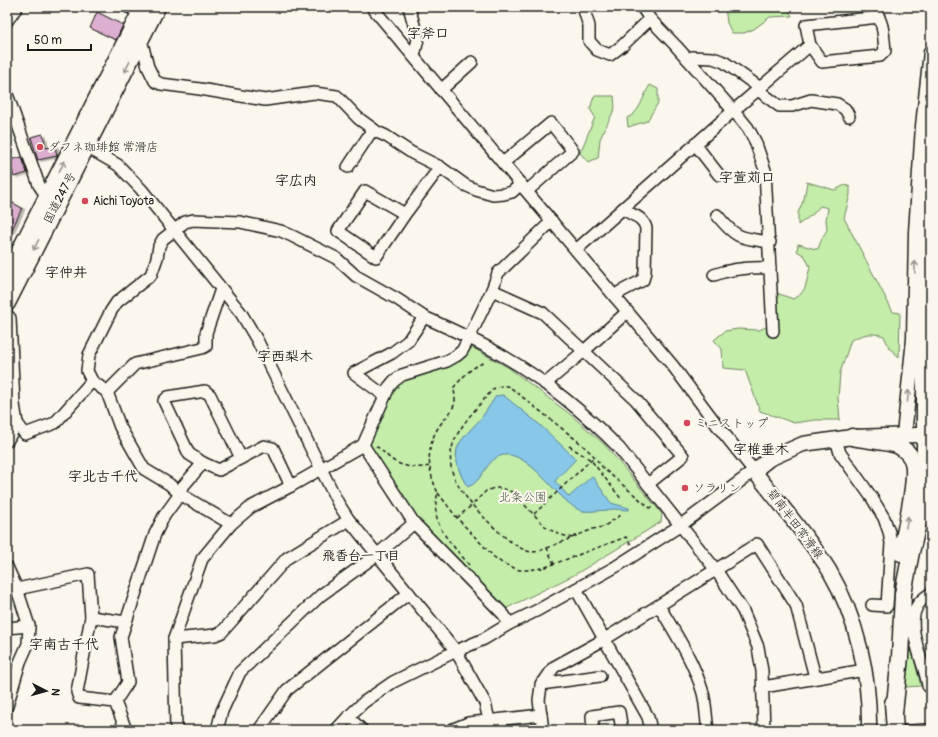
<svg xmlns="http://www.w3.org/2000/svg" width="938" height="737" font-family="Pangolin,'Klee One',sans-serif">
<defs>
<filter id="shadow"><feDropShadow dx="3" dy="1.5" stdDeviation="0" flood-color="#0004"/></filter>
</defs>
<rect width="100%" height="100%" fill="#fbf7ec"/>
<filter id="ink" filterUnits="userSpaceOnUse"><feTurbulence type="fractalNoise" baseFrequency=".025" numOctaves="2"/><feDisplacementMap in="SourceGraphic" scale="8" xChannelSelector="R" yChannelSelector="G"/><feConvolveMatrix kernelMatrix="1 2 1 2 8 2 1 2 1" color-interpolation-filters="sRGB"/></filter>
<g filter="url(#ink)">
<g fill="#c3eda9" stroke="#708462">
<polygon points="725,7 787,7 792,16 770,17 754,29 744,33 732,33 727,23"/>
<path d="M650,85l8,4v14l-11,18 -19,6 -1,-9c14,-6 15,-21 23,-33z"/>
<polygon points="594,96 614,96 615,108 600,139 598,158 588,162 580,153 595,117 590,109"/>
<path d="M807,182l28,8 10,-5 5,2v8l-6,23 49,94 7,1 -1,44 -10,-9 -5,-12c-14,-4 -20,-2 -33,4l-11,33 -2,25 2,22h-25l-21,3 -34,-12 -15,-41 -22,-2 -1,-19 -8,-9 11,-9 13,-2 21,1 17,-7 1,-30 16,6 7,-4 5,-7 5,-21 -5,-11 -8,-5 1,-7c7,1 13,5 20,5l4,-11 5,-8 -1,-10 2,-12 -8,-2 -7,8 -15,11v-12l6,-14z"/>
<polygon points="473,348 509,368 571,415 605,445 662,514 661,522 576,574 505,609 418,521 367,444 393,388 406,378 455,364 469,349"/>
<polygon points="907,632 921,686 905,687"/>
</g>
<path fill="#87c7e7" stroke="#5c8396" d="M503,395l36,29 37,35 -21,22 14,16 23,-21 19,27 18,5v2l-16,-1 -4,1c-7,0 -25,3 -30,0 -23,-11 -49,-59 -76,-55 -18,4 -19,26 -35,32 -7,-9 -14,-26 -11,-38 4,-12 17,-22 25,-32 5,-7 9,-14 14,-21z"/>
<g fill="#dcaed0" stroke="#1c1c1c" filter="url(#shadow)">
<polygon points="97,12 123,25 116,40 90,28"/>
<polygon points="43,134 46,148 55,146 57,156 38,160 31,137"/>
<polygon points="22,157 27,173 14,177 9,160"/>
<polygon points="9,201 22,208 7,240 7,206"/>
<polygon points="931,723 931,730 904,730 904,725"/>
</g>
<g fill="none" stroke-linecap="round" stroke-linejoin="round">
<g stroke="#1c1c1c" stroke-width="14">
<g id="minor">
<polyline points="128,7 140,11"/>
<polyline points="409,7 418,39 414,56"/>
<polyline points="583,7 589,26 589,41 597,50 610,55 623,45 650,19"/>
<polyline points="642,7 650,19 676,46 739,117 748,128 755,141 765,170 773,331"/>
<path d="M873,7c11,17 10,24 12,44l-5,5 -58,6 -12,-17 -4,-20 73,-8"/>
<polyline points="7,21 17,7"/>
<polyline points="139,42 143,47 148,67 155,81 161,84 200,89 265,100 314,93 337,96 358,118 377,132 386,136 412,153 440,167 465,185 476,190 493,195 504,194 512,192 521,184"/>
<polyline points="688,59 692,57 713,58 724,62 756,85 762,93 779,106 792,106 811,100 837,104 845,109 849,116"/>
<polyline points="441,90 472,62"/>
<polyline points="7,94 39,185 43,191 48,194"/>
<polyline points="80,143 118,165 141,189 241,313 257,340 338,503 349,520 456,651 485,703 489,720 490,730"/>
<polyline points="695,144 719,175"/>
<polyline points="503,163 551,123 573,151 527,191"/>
<polyline points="348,167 373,129"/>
<polyline points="405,214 365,191 338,231 376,257 405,214 440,167"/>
<path d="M717,215c19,24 24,23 53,27"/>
<polyline points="576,250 733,111 810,45"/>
<path d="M714,275c18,-7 37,-8 56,-7"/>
<polyline points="492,290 543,313 636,400 683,456 648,484"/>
<path d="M615,297l5,-5 23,-12 2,-8 1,-44c-4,-13 -14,-12 -23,-19"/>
<polyline points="7,315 10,318 14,404 17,423 25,434 55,423 92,381"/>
<polyline points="545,384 584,351 627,312"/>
<polyline points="107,392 135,364 202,348 206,346 206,333 221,289"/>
<path d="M385,396l-31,-23 38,-20 16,-12 16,-24c27,12 54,24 79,39 41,23 84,59 116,92l97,122 27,41 15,36 4,24 2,59"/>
<polyline points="836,439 840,453 872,498 884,518 889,532 891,543 887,606 872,605"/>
<polyline points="7,441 17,423"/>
<polyline points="363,445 414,523 504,615 509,624"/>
<polyline points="203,463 189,454 164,401 168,397 205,391 210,395 241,458"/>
<polyline points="178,492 203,463 219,470 264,446 273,448 291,486"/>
<polyline points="231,524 180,494 169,484 144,469 120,427 107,392 92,381 87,371 89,355 111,311 117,302 151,275 157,258 159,246 163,239 185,222 193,220 240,222 281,231 292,236 336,258 356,276 397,299 424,317"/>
<polyline points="7,567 17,589 29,626 28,644 20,662 7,706"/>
<polyline points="17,589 88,574 91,617 77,692 79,698 115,702 126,730"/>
<polyline points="576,589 648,717 651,730"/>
<path d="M659,606c17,28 35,56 44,87 3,12 3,25 5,37"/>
<polyline points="91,617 126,622"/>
<polyline points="7,628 29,626"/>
<polyline points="174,639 215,635 222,632 287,558 349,520"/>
<polyline points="541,684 600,676"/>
<path d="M928,686c-3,-24 -27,-65 -7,-85 3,-3 7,-6 10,-8"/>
<polyline points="763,687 865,670"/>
<polyline points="115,702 128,682 121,637 155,534 164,516 180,494"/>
<polyline points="348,717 362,730"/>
<polyline points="176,730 174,639 202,559 231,524 251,507 291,486 363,445 389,387 394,381 402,375 447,361 456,356 462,351 469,338 492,290 498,273 552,221"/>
<polyline points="217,730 222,711 240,672 321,595 378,554 414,523"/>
<polyline points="259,730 287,690 409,593"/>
<polyline points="336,730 348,717 364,702 393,682 456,651 484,639 509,624 538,610 617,566 681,525 754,471 717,425 673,366 372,7"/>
<polyline points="451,730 468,723 541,715"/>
<polyline points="543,730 539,700 541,686 554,667 605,639 757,544 796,605 815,677"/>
<polyline points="593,730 592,716 619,712 622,730"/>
</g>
</g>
<g stroke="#1c1c1c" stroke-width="17">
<g id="major">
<polyline points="904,435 914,339 916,232 923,126 931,52"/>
<path d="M869,730c1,-55 -12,-112 -40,-160 -22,-35 -50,-67 -75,-99l15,-12 34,-15 49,-7 65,-2"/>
</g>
</g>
<g stroke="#1c1c1c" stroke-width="19">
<g id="highway">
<polyline points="7,276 143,7"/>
<polyline points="7,303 157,7"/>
<path d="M852,437c13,3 33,4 45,8 7,3 14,10 16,17 5,18 -8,70 -12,91"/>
<polyline points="893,703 895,730"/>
<polyline points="894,713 900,657 903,594 911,552 922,507 925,484 925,295 931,115"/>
</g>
</g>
<g stroke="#1c1c1c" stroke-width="1.5" stroke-dasharray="4 3" stroke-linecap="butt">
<path d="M376,446c6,4 10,9 15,13 10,8 26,10 38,7"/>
<polyline points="569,446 591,460 622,500"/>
<polyline points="438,493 457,518 494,557 502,563 519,570 528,570 543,568 626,537 632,546"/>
<polyline points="534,514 594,457"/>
<path d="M457,518l15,-13c13,13 41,45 60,47 5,0 10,-2 15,-4l7,16"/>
<path d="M573,538l-15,-4 -11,-6 -35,-36 -10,-4h-8l-8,3 -14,14c-5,-7 -10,-13 -14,-20 -23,-39 12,-68 35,-96 6,-3 12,-5 18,-1l68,54 14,13 11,14 46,39 3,-2"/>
<polyline points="547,548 593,529 603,527 621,515"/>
<path d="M469,565c-17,-22 -41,-40 -31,-72 -10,-21 -13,-44 0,-65 5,-9 17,-17 17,-29 0,-4 -1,-8 -1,-12 9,-10 18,-21 32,-25"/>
</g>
<use href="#minor" stroke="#fbf7ec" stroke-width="11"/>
<use href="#major" stroke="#fbf7ec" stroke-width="14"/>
<use href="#highway" stroke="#fbf7ec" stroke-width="16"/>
</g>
<defs><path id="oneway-shaft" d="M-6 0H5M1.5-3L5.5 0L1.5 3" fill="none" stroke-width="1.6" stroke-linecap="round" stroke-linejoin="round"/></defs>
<g stroke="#97948e">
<use href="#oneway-shaft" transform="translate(127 67) rotate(117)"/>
<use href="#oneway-shaft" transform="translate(62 166) rotate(-62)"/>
<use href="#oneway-shaft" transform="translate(36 245) rotate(117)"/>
<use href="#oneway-shaft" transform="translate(915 267) rotate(-89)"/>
<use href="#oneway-shaft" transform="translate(908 396) rotate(-84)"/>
<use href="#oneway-shaft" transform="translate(907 522) rotate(-79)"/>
</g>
</g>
<g fill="#d1495b" stroke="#fbf7ec" stroke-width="1.5">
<circle cx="40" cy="147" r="4"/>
<circle cx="85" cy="201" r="4"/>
<circle cx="687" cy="423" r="4"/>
<circle cx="685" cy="488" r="4"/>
</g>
<g text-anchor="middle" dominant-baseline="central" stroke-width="4" stroke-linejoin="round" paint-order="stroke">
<g font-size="12" fill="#1c1c1c" stroke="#fbf7ec" text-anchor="start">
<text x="48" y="147">ダフネ珈琲館 常滑店</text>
<text x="93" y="201">Aichi Toyota</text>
<text x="695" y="423">ミニストップ</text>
<text x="693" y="488">ソラリン</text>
</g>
<g font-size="12" fill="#1c1c1c" stroke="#fbf7ec">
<text transform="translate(60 198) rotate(-63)">国道247号</text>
<text transform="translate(795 524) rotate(53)">碧南半田常滑線</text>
</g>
<g font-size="12" fill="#4e5b46" stroke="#fbf7ec">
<text x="523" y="497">北条公園</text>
</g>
<g font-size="13" font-weight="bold" fill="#1c1c1c" stroke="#fbf7ec">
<text x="361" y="556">飛香台一丁目</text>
</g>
<g font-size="14" font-weight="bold" fill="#1c1c1c" stroke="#fbf7ec">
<text x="428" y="33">字斧口</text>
<text x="747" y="177">字萱苅口</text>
<text x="296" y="180">字広内</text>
<text x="66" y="272">字仲井</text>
<text x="285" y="356">字西梨木</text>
<text x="761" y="449">字椎垂木</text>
<text x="103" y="476">字北古千代</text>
<text x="64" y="644">字南古千代</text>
</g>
</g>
<rect width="938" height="737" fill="none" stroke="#fbf7ec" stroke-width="24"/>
<rect x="12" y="12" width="914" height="713" fill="none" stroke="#1c1c1c" stroke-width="1.5" filter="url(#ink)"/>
<g transform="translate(46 691) rotate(96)" stroke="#fbf7ec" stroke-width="3" paint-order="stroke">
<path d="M0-3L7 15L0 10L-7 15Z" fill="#1c1c1c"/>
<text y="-6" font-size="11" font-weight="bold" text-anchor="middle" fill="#1c1c1c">N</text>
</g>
<path d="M28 44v6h63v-6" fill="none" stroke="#1c1c1c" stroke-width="2"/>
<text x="34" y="44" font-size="12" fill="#1c1c1c" stroke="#fbf7ec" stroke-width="3" paint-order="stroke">50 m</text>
</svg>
